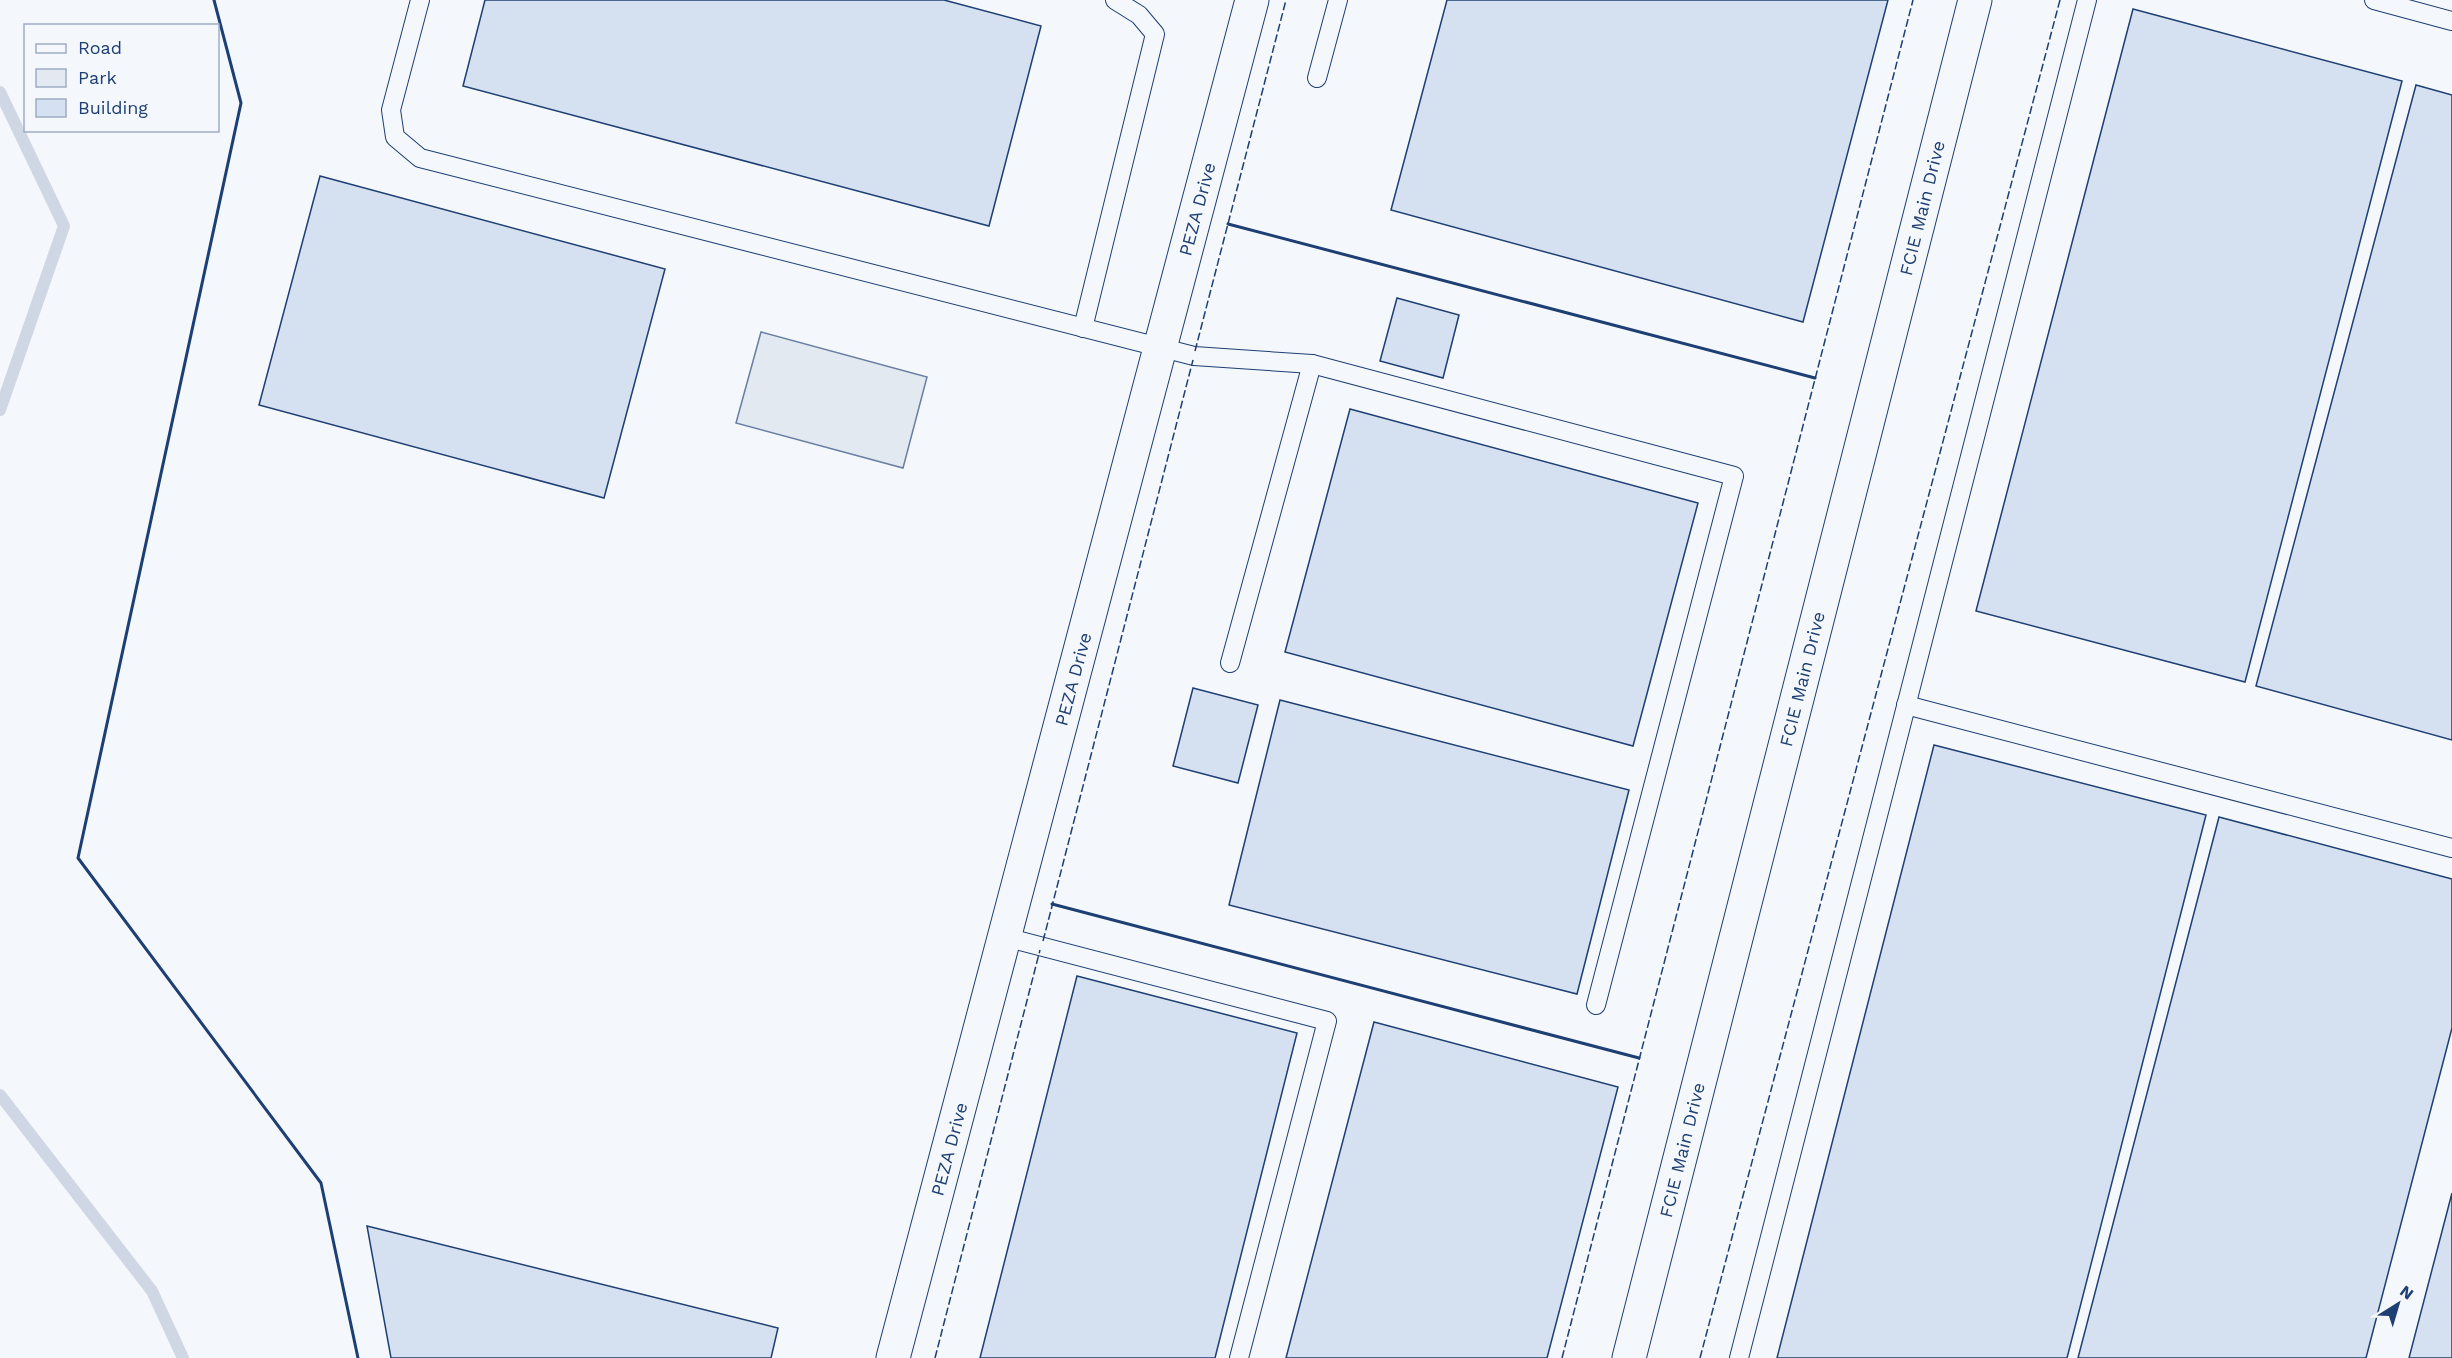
<svg xmlns="http://www.w3.org/2000/svg" width="2452" height="1358" font-family="'Work Sans',sans-serif">
<rect width="100%" height="100%" fill="#f4f7fb"/>
<polygon fill="#e3e9f0" stroke="#687fa3" stroke-width="1.5" points="761,332 927,377 903,468 736,423"/>
<g fill="none" stroke-linecap="round" stroke-linejoin="round">
<g stroke="#cfd7e4" stroke-width="12">
<polyline points="0,92 64,226 0,410"/>
<polyline points="0,1095 152,1291 183,1358"/>
</g>
</g>
<g fill="#d5e0f0" stroke="#1d3f73" stroke-width="1.5">
<polygon points="485,0 944,0 1041,26 989,226 463,86"/>
<polygon points="1447,0 1888,0 1803,322 1391,210"/>
<polygon points="2133,9 2402,81 2245,682 1976,611"/>
<polygon points="2416,85 2452,95 2452,740 2256,686"/>
<polygon points="320,176 665,269 604,498 259,405"/>
<polygon points="1397,298 1459,315 1443,378 1380,361"/>
<polygon points="1350,409 1698,503 1633,746 1285,652"/>
<polygon points="1193,688 1258,705 1238,783 1173,766"/>
<polygon points="1280,700 1629,790 1577,994 1229,905"/>
<polygon points="1934,745 2206,815 2067,1358 1777,1358"/>
<polygon points="2219,817 2452,879 2452,1028 2366,1358 2078,1358"/>
<polygon points="1077,976 1297,1033 1215,1358 980,1358"/>
<polygon points="1374,1022 1618,1087 1547,1358 1286,1358"/>
<polygon points="2452,1193 2452,1358 2409,1358"/>
<polygon points="367,1226 778,1328 771,1358 391,1358"/>
</g>
<g fill="none" stroke-linecap="round" stroke-linejoin="round">
<g stroke="#1d3f73" stroke-width="20">
<g id="lane">
<polyline points="420,0 391,110 395,137 420,158 1194,356 1312,364 1734,476 1596,1005"/>
<polyline points="2374,0 2452,21"/>
<polyline points="1317,78 1338,0"/>
<polyline points="1083,328 1155,34 1139,15 1115,0"/>
<polyline points="1230,663 1312,364"/>
<polyline points="1906,705 2452,848"/>
<polyline points="1005,937 1327,1021 1239,1358"/>
<polyline points="1739,1358 2087,0"/>
</g>
</g>
<g stroke="#1d3f73" stroke-width="35">
<g id="street">
<polyline points="893,1358 1252,0"/>
<polyline points="1629,1358 1975,0"/>
</g>
</g>
<use href="#lane" stroke="#f4f7fb" stroke-width="18"/>
<use href="#street" stroke="#f4f7fb" stroke-width="33"/>
<g stroke="#1d3f73" stroke-width="1.5" stroke-dasharray="8 3" stroke-linecap="butt">
<polyline points="1195,351 1286,0"/>
<polyline points="1043,941 1193,360"/>
<polyline points="935,1358 1040,950"/>
<polyline points="1562,1358 1913,0"/>
<polyline points="1700,1358 2060,0"/>
</g>
<g stroke="#1d3f73" stroke-width="3">
<polyline points="214,0 241,103 78,858 321,1183 358,1358"/>
<polyline points="1228,224 1815,378"/>
<polyline points="1052,904 1639,1058"/>
</g>
</g>
<g text-anchor="middle" dominant-baseline="central" stroke-width="4.5" stroke-linejoin="round" paint-order="stroke">
<g font-size="18" fill="#1d3f73" stroke="#f4f7fb">
<text transform="translate(1922 208) rotate(-76)">FCIE Main Drive</text>
<text transform="translate(1197 209) rotate(-75)">PEZA Drive</text>
<text transform="translate(1073 679) rotate(-75)">PEZA Drive</text>
<text transform="translate(1802 679) rotate(-76)">FCIE Main Drive</text>
<text transform="translate(949 1149) rotate(-75)">PEZA Drive</text>
<text transform="translate(1682 1150) rotate(-76)">FCIE Main Drive</text>
</g>
</g>
<rect x="24" y="24" width="195" height="108" fill="#f4f7fb" stroke="#9eadc5" stroke-width="1.5"/>
<rect x="36" y="44" width="30" height="9" fill="#f4f7fb" stroke="#9eadc5" stroke-width="1.5"/>
<text x="78" y="54" font-size="18" fill="#1d3f73">Road</text>
<rect x="36" y="69" width="30" height="18" fill="#e3e9f0" stroke="#9eadc5" stroke-width="1.5"/>
<text x="78" y="84" font-size="18" fill="#1d3f73">Park</text>
<rect x="36" y="99" width="30" height="18" fill="#d5e0f0" stroke="#9eadc5" stroke-width="1.5"/>
<text x="78" y="114" font-size="18" fill="#1d3f73">Building</text>
<g transform="translate(2398 1304) rotate(37)" stroke="#f4f7fb" stroke-width="4.5" paint-order="stroke">
<path d="M0-4.5L10 22L0 15L-10 22Z" fill="#1d3f73"/>
<text y="-9" font-size="16" font-weight="bold" text-anchor="middle" fill="#1d3f73">N</text>
</g>
</svg>
